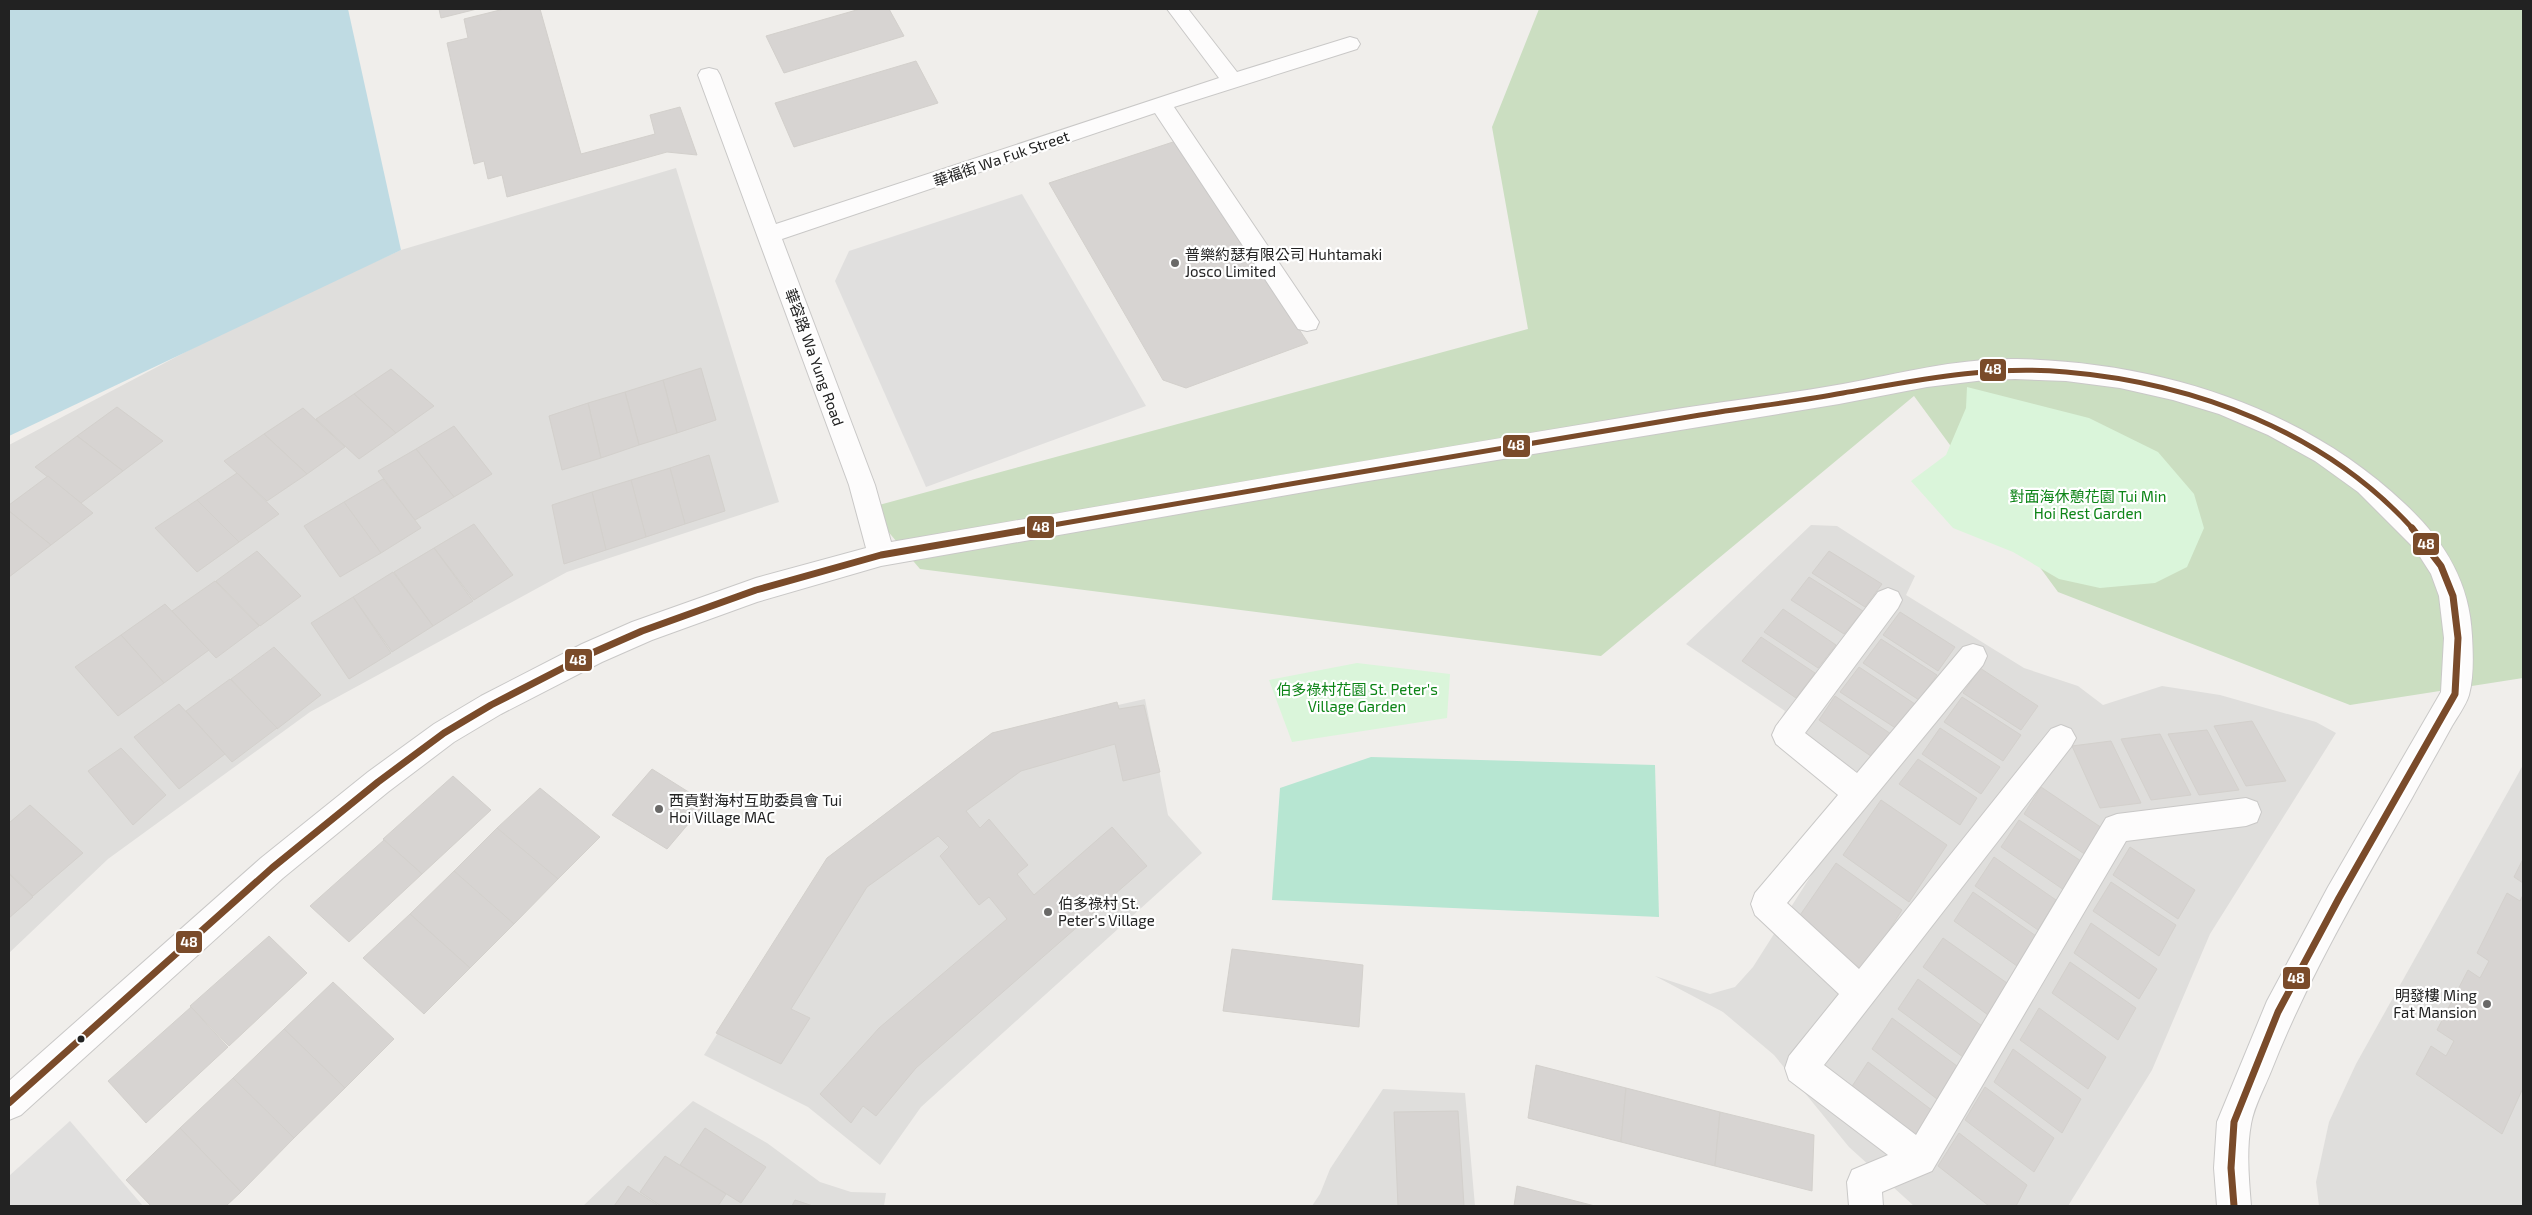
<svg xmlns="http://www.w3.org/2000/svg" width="2532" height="1215" font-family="'Exo 2','Noto Sans TC',sans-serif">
<rect width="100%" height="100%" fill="#f0eeeb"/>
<g fill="#dfdedc">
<polygon points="676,168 779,502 567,572 310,712 108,859 9,953 9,445 250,318 401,250"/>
<polygon points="1811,525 1837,526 1915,576 1906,595 2024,668 2078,686 2103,705 2162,686 2220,695 2316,722 2336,733 2210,934 2152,1070 2068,1206 1914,1206 1849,1147 1774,1055 1723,1012 1655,976 1710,994 1735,987 1753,967 1871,781 1780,720 1785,711 1686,644"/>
<polygon points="1145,699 1168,815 1202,853 921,1107 880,1165 808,1107 704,1055 827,858 992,733"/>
<polygon points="2523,765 2523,1206 2319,1206 2316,1182 2329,1122 2356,1064"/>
<polygon points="1383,1089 1465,1093 1475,1206 1312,1206 1320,1194 1330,1169"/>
<polygon points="693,1101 767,1143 820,1182 851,1192 886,1193 884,1206 583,1206"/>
</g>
<polygon fill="#cbdec1" points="1539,9 2523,9 2523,678 2350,705 2058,592 1914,396 1601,656 920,569 868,508 1528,329 1492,127"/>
<g fill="#daf5da">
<polygon points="1967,387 2089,418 2158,452 2194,494 2204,528 2187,567 2155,583 2100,588 2059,579 2013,552 1953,528 1911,481 1946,455 1966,408"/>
<polygon points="1357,663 1450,674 1447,718 1292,742 1269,680"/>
</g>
<polygon fill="#b7e6d2" points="1371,757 1655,765 1659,917 1272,900 1280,788"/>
<g fill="#e0dfde">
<polygon points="1022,194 1146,406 926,487 835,281 849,251"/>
<polygon points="70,1121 143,1206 9,1206 9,1176"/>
</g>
<polygon fill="#bfdbe3" points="9,9 348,9 401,250 9,436"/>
<g fill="#d7d4d2" stroke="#d3d0cc">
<polygon points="439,9 477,9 441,18"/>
<polygon points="504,9 540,9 581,154 655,134 650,115 680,107 697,155 667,152 507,197 502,175 488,179 484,161 474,164 447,43 468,38 464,19"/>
<polygon points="860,9 889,9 904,36 784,73 766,36"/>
<polygon points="916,61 938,103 794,147 775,103"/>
<polygon points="1176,141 1308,343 1186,388 1163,380 1049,183"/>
<polygon points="701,368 716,420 677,433 663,380"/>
<polygon points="391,369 434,406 396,433 354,394"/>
<polygon points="663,380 677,433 639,445 625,392"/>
<polygon points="625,392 639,445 601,458 588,403"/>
<polygon points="354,394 396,433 359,459 316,419"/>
<polygon points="588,403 601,458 562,470 549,416"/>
<polygon points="117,407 163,441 123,471 77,436"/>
<polygon points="303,408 345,447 307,474 264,434"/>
<polygon points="454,426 492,474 454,497 416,449"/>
<polygon points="264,434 307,474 267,501 224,461"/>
<polygon points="77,436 123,471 81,503 35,467"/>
<polygon points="416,449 454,497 415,520 378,471"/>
<polygon points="709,455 725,511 685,524 670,468"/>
<polygon points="670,468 685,524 646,537 631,480"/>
<polygon points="237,473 279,514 239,542 197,500"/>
<polygon points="48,476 93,513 51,545 9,511 9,505"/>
<polygon points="383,479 421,528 381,553 344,502"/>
<polygon points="631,480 646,537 606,550 592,492"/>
<polygon points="592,492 606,550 564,564 552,505"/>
<polygon points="197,500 239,542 197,572 155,528"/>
<polygon points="344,502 381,553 340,577 304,526"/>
<polygon points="9,511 51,545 9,577"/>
<polygon points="474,524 513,575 474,600 434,548"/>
<polygon points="434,548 473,601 433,626 394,572"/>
<polygon points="257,551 301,596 260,626 216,581"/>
<polygon points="1829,551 1882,584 1865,607 1812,573"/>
<polygon points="393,572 433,626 392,652 353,597"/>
<polygon points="1809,577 1863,611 1844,634 1791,600"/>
<polygon points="215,581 259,626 216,658 172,611"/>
<polygon points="353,597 391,653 349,679 311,623"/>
<polygon points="165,604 209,650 164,683 121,635"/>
<polygon points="1783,609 1836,645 1818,668 1764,632"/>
<polygon points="1900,612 1955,647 1938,671 1883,635"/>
<polygon points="121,635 164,683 118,716 75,667"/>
<polygon points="1761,637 1815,673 1796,698 1742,661"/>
<polygon points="1881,639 1937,675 1919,700 1863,663"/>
<polygon points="274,647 321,695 277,729 231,679"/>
<polygon points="1859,667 1915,704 1897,729 1840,692"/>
<polygon points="1980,668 2038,706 2021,730 1963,693"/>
<polygon points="230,679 277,728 232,762 186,711"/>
<polygon points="1835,696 1891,734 1875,759 1819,720"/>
<polygon points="1962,697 2021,735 2003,761 1944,722"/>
<polygon points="1117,702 1119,709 1144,705 1160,772 1123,781 1115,744 1021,771 966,811 980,828 989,819 1028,865 1017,874 1034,895 1112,827 1147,866 916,1068 876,1116 863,1106 851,1123 820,1094 879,1028 1007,919 989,897 979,905 940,856 949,847 938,836 867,887 791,1009 810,1018 781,1064 716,1033 827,858 992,733"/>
<polygon points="179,704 225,754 179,789 134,737"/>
<polygon points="2252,721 2286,781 2246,786 2214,726"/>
<polygon points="1940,728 2000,767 1981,794 1922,754"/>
<polygon points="2207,730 2239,790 2199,795 2168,734"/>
<polygon points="2160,734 2191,795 2151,800 2121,739"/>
<polygon points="2111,741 2141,803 2100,808 2072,746"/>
<polygon points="121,748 166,795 133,825 88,771"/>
<polygon points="1918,759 1977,798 1960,825 1899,784"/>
<polygon points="652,769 706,803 667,849 612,815"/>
<polygon points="453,776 491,810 422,874 383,839"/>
<polygon points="2041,787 2102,828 2086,855 2024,814"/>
<polygon points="540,788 600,837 558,879 497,828"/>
<polygon points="1881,800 1947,845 1909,902 1843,855"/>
<polygon points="30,805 83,853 33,896 9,873 9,823"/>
<polygon points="2019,820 2081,861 2064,890 2001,847"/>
<polygon points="497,828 558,879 514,924 454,871"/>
<polygon points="384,840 422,874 349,942 310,906"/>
<polygon points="2130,847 2195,890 2178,919 2113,875"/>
<polygon points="1994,857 2056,900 2038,930 1975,886"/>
<polygon points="2523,859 2523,883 2514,877"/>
<polygon points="1836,863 1902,910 1863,971 1796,921"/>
<polygon points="454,871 514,924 470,968 410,914"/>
<polygon points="9,874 33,897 9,918"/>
<polygon points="2111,882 2176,925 2159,956 2093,911"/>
<polygon points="1973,892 2036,936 2017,966 1954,921"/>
<polygon points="2507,893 2520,901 2523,895 2523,1088 2502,1134 2416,1074 2431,1046 2446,1056 2454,1041 2437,1030 2468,970 2480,978 2489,961 2477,953"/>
<polygon points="410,914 470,968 424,1014 363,958"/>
<polygon points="2091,923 2157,969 2139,999 2074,953"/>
<polygon points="269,936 307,973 229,1046 190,1006"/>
<polygon points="1943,938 2007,983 1988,1015 1923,967"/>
<polygon points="1232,949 1363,965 1359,1027 1223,1011"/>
<polygon points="2070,962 2136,1008 2118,1040 2052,993"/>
<polygon points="1918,979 1982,1026 1963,1057 1898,1009"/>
<polygon points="333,982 394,1039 345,1088 284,1029"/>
<polygon points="191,1007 228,1047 146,1123 108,1081"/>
<polygon points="2039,1008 2106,1057 2088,1089 2020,1040"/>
<polygon points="1892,1018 1957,1066 1937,1099 1872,1049"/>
<polygon points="284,1029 345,1088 294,1138 233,1078"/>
<polygon points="2013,1049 2081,1099 2062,1133 1994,1082"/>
<polygon points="1868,1062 1933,1111 1912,1146 1847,1094"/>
<polygon points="1536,1065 1626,1088 1621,1142 1528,1118"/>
<polygon points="233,1078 294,1138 241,1192 180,1128"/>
<polygon points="1985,1087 2054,1138 2034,1172 1965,1120"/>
<polygon points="1626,1088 1720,1112 1715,1166 1621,1142"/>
<polygon points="1458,1111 1464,1206 1398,1206 1394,1112"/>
<polygon points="1720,1112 1814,1135 1812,1191 1715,1166"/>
<polygon points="180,1128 241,1192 226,1206 151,1206 126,1180"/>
<polygon points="705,1128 766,1167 741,1203 680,1165"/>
<polygon points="1959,1133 2027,1185 2016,1206 1989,1206 1938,1166"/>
<polygon points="665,1156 726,1194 718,1206 661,1206 640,1192"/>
<polygon points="628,1186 659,1206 614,1206"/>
<polygon points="1517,1186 1595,1206 1514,1206"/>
<polygon points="795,1200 813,1206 792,1206"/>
</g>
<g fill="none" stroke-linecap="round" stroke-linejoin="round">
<g stroke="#c9c8c7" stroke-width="2">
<g id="minor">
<path d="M1167,9h21l49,63 113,-35 7,2 3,5 -3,5 -183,58 145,215 -3,7 -9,2 -9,-2 -143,-216 -373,126 93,246 16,57c255,-44 510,-88 766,-130 62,-10 124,-17 186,-28 58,-11 115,-26 174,-25 140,3 285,47 388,145 39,36 65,78 67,132 1,18 2,41 -3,59 -3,10 -11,21 -17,31 -13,24 -27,48 -40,72 -50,88 -103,177 -140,271 -7,18 -18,37 -21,55 -5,27 -2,56 0,82h-34l-3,-38 3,-46 50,-121 61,-114 113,-195 3,-54 -5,-42 -8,-22 -16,-25 -57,-57 -43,-31 -47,-26 -49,-21 -46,-14 -53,-12 -54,-7 -51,-2 -30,1 -58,7 -88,17 -483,79 -475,83 -124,36 -105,38 -50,22 -101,52 -47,28 -66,50 -105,86 -262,237 -12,5v-39l252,-223 107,-86 66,-48 47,-28 101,-52 50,-22 124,-44 110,-30 -17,-63 -151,-410 3,-5 8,-2 8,2 3,5 56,149 443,-146z"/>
<polygon points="1888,588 1898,592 1902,600 1898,608 1805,733 1857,773 1963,647 1973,644 1983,647 1987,656 1983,665 1787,903 1859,969 2051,729 2061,725 2071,729 2076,738 2071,747 1824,1065 1916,1135 2106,818 2117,814 2246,798 2257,802 2261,812 2257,822 2246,826 2126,841 1932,1171 1882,1192 1883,1206 1849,1206 1847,1182 1852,1170 1888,1155 1789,1080 1785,1068 1789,1056 1839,994 1755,915 1751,904 1755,893 1838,795 1776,744 1772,735 1776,726 1878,592"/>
</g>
</g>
<use href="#minor" fill="#fdfcfc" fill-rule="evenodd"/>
<g stroke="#fff" stroke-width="8">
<path id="bus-1-far1" d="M1030,529c223,-39 447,-77 670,-114 48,-8 96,-13 143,-22 75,-13 146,-28 223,-21 129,11 259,60 347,157"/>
</g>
<g stroke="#fff" stroke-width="11">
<g id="bus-1">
<polyline points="9,1103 272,868 378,782 444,733 491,705 592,653 642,631 756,590 881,555 1037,528"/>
<polyline points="2234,1206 2231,1168 2234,1122 2278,1012 2339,898 2455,694 2458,638 2453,596 2441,566 2412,528"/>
</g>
</g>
<use href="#bus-1-far1" stroke="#7a4b2a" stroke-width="5"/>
<use href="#bus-1" stroke="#7a4b2a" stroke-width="7"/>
</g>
<g fill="#6a6968" stroke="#fff" stroke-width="2">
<circle cx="1175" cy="263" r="5"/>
<circle cx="659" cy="809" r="5"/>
<circle cx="1048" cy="912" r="5"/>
<circle cx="2487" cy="1004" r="5"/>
</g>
<circle fill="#222" stroke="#fff" stroke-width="2" cx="81" cy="1039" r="4.5"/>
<g text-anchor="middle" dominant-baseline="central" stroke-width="4.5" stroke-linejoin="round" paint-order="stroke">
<g font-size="15" fill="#222" stroke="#fff">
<text transform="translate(1001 158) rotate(-19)">華福街 Wa Fuk Street</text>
<text transform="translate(815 357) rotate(70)">華容路 Wa Yung Road</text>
</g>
<g font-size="15" fill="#222" stroke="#fff" text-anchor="start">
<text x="1185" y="254">普樂約瑟有限公司 Huhtamaki<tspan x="1185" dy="17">Josco Limited</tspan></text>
<text x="669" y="800">西貢對海村互助委員會 Tui<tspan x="669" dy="17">Hoi Village MAC</tspan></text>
<text x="1058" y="903">伯多祿村 St.<tspan x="1058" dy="17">Peter's Village</tspan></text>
<text x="2477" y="995" text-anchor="end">明發樓 Ming<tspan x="2477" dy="17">Fat Mansion</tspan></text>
</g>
<g font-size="15" fill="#0c8416" stroke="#fff">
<text x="2088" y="496">對面海休憩花園 Tui Min<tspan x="2088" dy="17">Hoi Rest Garden</tspan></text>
<text x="1357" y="689">伯多祿村花園 St. Peter's<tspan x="1357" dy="17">Village Garden</tspan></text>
</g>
</g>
<g stroke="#fff" stroke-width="2">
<rect x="1979" y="358" width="28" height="24" rx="5" fill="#7a4b2a"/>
<rect x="1502" y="434" width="29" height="24" rx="5" fill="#7a4b2a"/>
<rect x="1026" y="515" width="29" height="24" rx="5" fill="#7a4b2a"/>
<rect x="2412" y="532" width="28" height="24" rx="5" fill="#7a4b2a"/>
<rect x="564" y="648" width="29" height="24" rx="5" fill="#7a4b2a"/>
<rect x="175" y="930" width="28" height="24" rx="5" fill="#7a4b2a"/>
<rect x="2282" y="966" width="29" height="24" rx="5" fill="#7a4b2a"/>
</g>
<g font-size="14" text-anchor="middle" font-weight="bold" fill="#fff">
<text x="1993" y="374">48</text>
<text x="1516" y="450">48</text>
<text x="1041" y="532">48</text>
<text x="2426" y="549">48</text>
<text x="578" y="665">48</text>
<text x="189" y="947">48</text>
<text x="2296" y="983">48</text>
</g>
<rect width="2532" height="1215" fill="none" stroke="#222222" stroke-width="20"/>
</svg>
